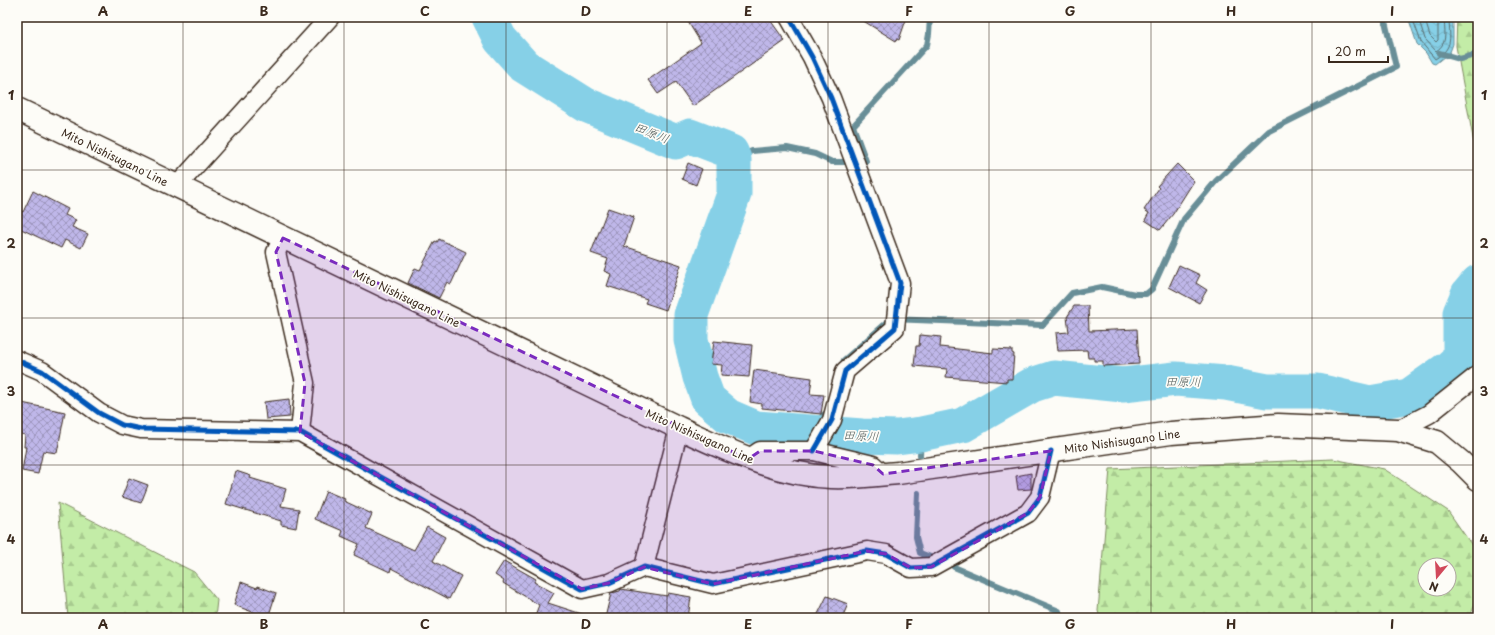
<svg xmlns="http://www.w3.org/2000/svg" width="1495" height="635" font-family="'Playpen Sans','Klee One',sans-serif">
<defs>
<pattern id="forest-firs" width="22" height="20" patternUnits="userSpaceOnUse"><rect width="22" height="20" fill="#c3eca7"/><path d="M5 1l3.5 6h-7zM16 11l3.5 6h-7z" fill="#a8cb8f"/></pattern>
<pattern id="water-waves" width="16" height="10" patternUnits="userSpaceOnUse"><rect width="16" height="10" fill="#86d0e7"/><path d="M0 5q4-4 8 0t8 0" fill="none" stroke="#75b3c6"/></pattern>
<pattern id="building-cross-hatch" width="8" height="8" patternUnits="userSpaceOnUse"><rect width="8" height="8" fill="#bfb7e9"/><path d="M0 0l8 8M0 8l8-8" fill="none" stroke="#9c95bc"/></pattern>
</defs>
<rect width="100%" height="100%" fill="#fdfcf7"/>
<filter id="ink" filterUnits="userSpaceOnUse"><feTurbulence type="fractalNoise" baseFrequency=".025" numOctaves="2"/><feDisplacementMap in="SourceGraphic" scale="8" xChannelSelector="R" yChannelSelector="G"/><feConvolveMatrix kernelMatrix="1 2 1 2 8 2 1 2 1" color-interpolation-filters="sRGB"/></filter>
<g filter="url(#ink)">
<g fill="url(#forest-firs)" stroke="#7f8b62" fill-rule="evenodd">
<polygon points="1457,17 1478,17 1478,165 1456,46"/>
<path d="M1333,459l51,10 64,42 30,43v40l-8,24h-370l-2,-7 12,-142zM1425,565h24v24h-24z"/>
<polygon points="58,503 194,572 217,600 215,618 68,618"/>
</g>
<polygon fill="url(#water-waves)" stroke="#688e97" points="1408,17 1453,17 1453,44 1450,52 1435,64 1432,63 1426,53 1417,44"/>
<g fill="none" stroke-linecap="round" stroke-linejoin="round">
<g stroke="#596c6e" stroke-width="1">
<path d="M1412,17l9,25 14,17c20,-12 14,-22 14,-42"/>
<path d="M1418,17l7,22 11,12c13,-8 8,-21 8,-34"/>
<polyline points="1424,17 1430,36 1436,42 1438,40 1438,17"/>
</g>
<g stroke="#688e97" stroke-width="6">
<polyline points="480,17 500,39"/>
<polyline points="1439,53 1460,59 1478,54"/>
<polyline points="734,159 752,151 787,148 815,154 832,162 847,162"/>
<polyline points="862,161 866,161 853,126 927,45 929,34 930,17"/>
<polyline points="842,366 844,360 891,319 1043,325 1072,293 1102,287 1135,294 1146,294 1152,289 1184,219 1216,181 1269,131 1396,67 1384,17"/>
<polyline points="806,432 827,412 828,409"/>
<polyline points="920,455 921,434"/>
<polyline points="918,493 916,537 920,553 933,558"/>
<polyline points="954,567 1059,611 1061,618"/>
</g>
<polyline stroke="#86d0e7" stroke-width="35" points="489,17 500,39 524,66 586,105 676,142 690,136 724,149 731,152 734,159 734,194 691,315 691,340 700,377 708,399 728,416 756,428 862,436 897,437 921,434 963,425 1032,385 1054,378 1123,385 1176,379 1226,383 1267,391 1318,391 1370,403 1409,396 1450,367 1460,358 1460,313 1468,294 1478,282"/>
</g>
<g fill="url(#building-cross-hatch)" stroke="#3b2a1e">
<polygon points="685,17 768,17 785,41 693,106 676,82 658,94 648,80 701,43"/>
<polygon points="857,17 907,17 899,40 897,39 896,41"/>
<polygon points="688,163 702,169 696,185 682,179"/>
<polygon points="1177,164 1194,181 1173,214 1160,230 1145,220 1149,213 1144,210 1159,188 1157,186"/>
<polygon points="33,191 68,209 65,215 76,220 72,227 88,234 81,248 65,240 61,248 17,227 17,209 23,212"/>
<polygon points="608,208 634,217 624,246 681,265 666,310 645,303 647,299 607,286 611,274 604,271 608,259 591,253"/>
<polygon points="439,239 466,252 451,284 447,282 439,298 408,283 415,268 420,270 435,241 437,242"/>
<polygon points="1179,265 1200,275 1196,283 1207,290 1199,303 1169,287"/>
<polygon points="1074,306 1088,306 1089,331 1137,329 1139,364 1103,366 1103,361 1094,361 1094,358 1088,358 1087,350 1058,351 1056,333 1069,332 1067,317"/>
<polygon points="920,335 941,337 940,347 993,353 993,349 1012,350 1012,353 1014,354 1012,379 1007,379 1007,382 946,377 947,369 914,366 916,346 919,346"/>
<polygon points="714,341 752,345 749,377 721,375 722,365 711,364"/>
<polygon points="754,370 812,378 810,394 824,395 821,414 762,408 762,404 750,402"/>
<polygon points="289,399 290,417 266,419 264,402"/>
<polygon points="17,402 65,412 57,453 43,451 38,474 22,471 26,447 24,447 25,435 17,433"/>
<polygon points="236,471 251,476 250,478 286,489 281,506 299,509 296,528 281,525 281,521 226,504"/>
<polygon points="1031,473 1031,489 1018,490 1016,476"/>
<polygon points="129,478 148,485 141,503 122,497"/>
<polygon points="326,491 345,499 344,501 372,514 366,528 414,550 427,527 445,537 433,561 461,576 449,599 391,568 390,572 354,555 359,544 341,536 343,531 315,519"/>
<polygon points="504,561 536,579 534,582 554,593 548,603 585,615 584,618 534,618 539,605 503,583 504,581 495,575"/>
<polygon points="241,582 257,588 258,586 276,593 268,618 234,605"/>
<polygon points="621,589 667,596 668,593 691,597 688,618 605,618 611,593 620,591"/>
<polygon points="827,596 848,604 842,618 816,618"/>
</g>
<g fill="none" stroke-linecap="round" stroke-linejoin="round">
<g stroke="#3b2a1e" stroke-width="21">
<g id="minor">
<polyline points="789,17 812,57 831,98 900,283 895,328 845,371 832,420 814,451"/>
<polyline points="177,186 330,17"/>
<polyline points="283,238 276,252 305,383 300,432"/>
<polyline points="17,360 42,371 99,413 122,425 141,429 300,432 582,589 609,583 644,567 713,584 867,551 886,554 911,568 931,567 1028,513 1040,497 1051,451"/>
<polyline points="1398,430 1429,414 1478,375"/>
<polyline points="748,459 760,451 814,451 873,465 883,474"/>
<polyline points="644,567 679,428"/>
</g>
</g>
<g stroke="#3b2a1e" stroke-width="25">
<path id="secondary" d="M17,109l662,319c49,22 97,47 152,49 23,1 45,-2 67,-4l273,-40 107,-8 120,5 39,12 24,20 17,17"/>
</g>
<use href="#minor" stroke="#fdfcf7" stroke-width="18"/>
<use href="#secondary" stroke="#fdfcf7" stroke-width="22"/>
<g stroke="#fdfcf7" stroke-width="8">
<g id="cycleway">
<polyline points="789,17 812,57 831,98 900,283 895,328 845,371 832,420 814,451"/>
<polyline points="17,360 42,371 99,413 122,425 141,429 300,432 582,589 609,583 644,567 713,584 867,551 886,554 911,568 931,567 1028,513 1040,497 1051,451"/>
</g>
</g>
<use href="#cycleway" stroke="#0057b8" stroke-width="5"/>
</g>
</g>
<path fill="#7b2cbf" fill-opacity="0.2" stroke="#7b2cbf" stroke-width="3" stroke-dasharray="8 5" stroke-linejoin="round" d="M283,238l465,221 12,-8h54l59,14 10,9 168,-23 -11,46 -12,16 -97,54 -20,1 -25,-14 -19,-3 -154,33 -69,-17 -35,16 -27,6 -282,-157 5,-49 -29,-131z"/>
<path fill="none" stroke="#3b2a1e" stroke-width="1" stroke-opacity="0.55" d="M183,17v601M344,17v601M506,17v601M667,17v601M828,17v601M989,17v601M1151,17v601M1312,17v601M17,170h1461M17,318h1461M17,465h1461"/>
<g text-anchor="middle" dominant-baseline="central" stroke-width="3.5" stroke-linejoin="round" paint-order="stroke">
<g font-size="11" fill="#3b2a1e" stroke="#fdfcf7">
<text transform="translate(115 157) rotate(26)">Mito Nishisugano Line</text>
<text transform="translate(407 298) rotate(26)">Mito Nishisugano Line</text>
<text transform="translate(700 436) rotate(24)">Mito Nishisugano Line</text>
<text transform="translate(1122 441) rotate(-8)">Mito Nishisugano Line</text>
</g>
<g font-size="12" font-style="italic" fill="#525c5a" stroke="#fdfcf7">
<text transform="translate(652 132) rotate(22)">田原川</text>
<text transform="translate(1183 381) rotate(1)">田原川</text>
<text transform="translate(861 435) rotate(3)">田原川</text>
</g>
</g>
<rect width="1495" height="635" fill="none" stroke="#fdfcf7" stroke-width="44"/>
<g transform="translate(1437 577) rotate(198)"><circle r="19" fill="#fdfcf7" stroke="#afa8a0"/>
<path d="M0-3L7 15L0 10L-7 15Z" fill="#d1495b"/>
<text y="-6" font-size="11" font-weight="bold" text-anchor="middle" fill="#3b2a1e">N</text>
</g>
<path d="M1329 56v6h59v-6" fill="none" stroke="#3b2a1e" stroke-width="2"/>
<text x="1335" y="56" font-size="12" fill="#3b2a1e" stroke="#fdfcf7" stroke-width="3" paint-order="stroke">20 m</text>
<rect x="22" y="22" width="1451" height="591" fill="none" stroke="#3b2a1e" stroke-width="1.5"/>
<g font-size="13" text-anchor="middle" font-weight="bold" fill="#3b2a1e">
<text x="103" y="16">A</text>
<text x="264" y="16">B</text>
<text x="425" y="16">C</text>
<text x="586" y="16">D</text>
<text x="748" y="16">E</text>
<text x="909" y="16">F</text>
<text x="1070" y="16">G</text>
<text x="1231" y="16">H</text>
<text x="1392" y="16">I</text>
<text x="11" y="100">1</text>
<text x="1484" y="100">1</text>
<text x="11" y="248">2</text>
<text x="1484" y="248">2</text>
<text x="11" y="396">3</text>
<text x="1484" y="396">3</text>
<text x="11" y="544">4</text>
<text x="1484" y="544">4</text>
<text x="103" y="629">A</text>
<text x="264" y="629">B</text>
<text x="425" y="629">C</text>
<text x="586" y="629">D</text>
<text x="748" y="629">E</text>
<text x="909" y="629">F</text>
<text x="1070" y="629">G</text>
<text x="1231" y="629">H</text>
<text x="1392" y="629">I</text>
</g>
</svg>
